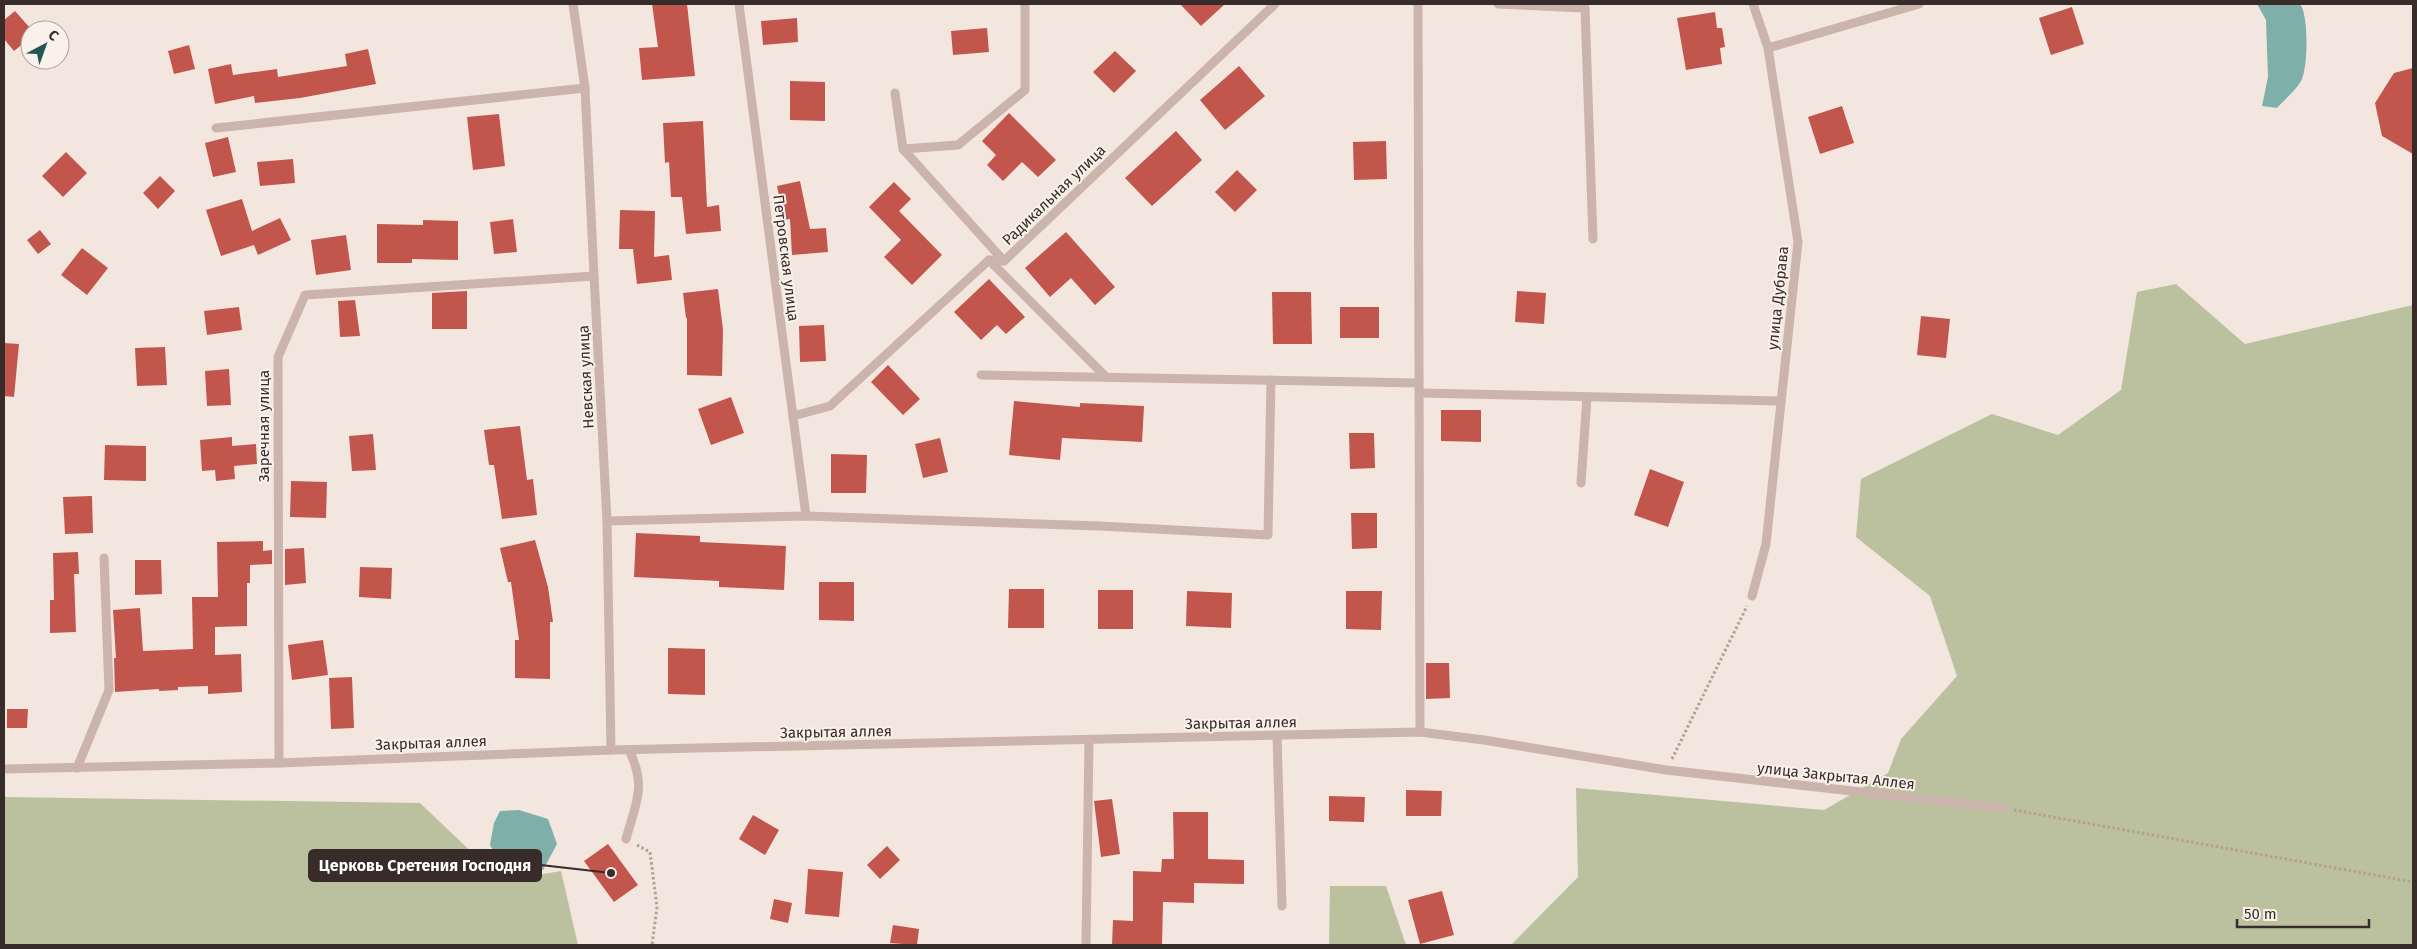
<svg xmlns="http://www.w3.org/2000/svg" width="2417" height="949" font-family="'Fira Sans',sans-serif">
<rect width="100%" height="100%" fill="#f2e6df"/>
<g fill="#bbc19f">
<polygon points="2176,284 2245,344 2413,305 2413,945 1511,945 1578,877 1576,788 1824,810 1888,773 1901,739 1957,676 1930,596 1856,537 1861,479 1992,414 2058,435 2121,390 2137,292"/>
<polygon points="4,797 420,803 502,881 561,871 578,945 4,945"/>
<polygon points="1330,886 1386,886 1406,945 1329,945"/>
</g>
<g fill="#7eafa9">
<path d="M2257,4h43c9,11 8,65 1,77 -6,10 -17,19 -24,27l-15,-2 6,-29 -2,-57z"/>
<polygon points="519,810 548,819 557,844 543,870 506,873 490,845 494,823 500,811"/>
</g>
<g fill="#c3564c">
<polygon points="652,4 687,4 695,76 642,80 639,48 658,47"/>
<polygon points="1180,4 1225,4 1201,26"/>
<polygon points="2072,7 2084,44 2051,55 2039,18"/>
<polygon points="15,11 30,28 30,38 14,51 4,39 4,20"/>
<polygon points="1715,12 1717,28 1722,28 1725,47 1720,48 1722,64 1686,70 1677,18"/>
<polygon points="797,18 798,42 763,45 761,21"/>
<polygon points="987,28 989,52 953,55 951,31"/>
<polygon points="189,45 195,69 174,74 168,51"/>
<polygon points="368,49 376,84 300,98 255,103 254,96 215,104 208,69 231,64 233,75 277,69 278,77 347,66 345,54"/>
<polygon points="1115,51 1136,71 1114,93 1093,72"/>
<polygon points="1239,66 1265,96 1225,130 1200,100"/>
<polygon points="2413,68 2413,154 2382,136 2375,103 2394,73"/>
<polygon points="790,81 825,82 825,121 790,120"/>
<polygon points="1842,106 1854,143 1820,154 1808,117"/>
<polygon points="1009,113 1056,160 1038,177 1022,162 1003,181 987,165 996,155 982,141"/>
<polygon points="499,114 505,166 473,170 467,117"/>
<polygon points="703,121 707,207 719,205 721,231 686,234 682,197 671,197 669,162 665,163 663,123"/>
<polygon points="1176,131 1202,160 1152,206 1125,178"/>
<polygon points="228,137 236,172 213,177 205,143"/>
<polygon points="1386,141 1387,179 1354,180 1353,142"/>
<polygon points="66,152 87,173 63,197 42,176"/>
<polygon points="293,159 295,183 260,186 257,162"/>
<polygon points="1237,170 1257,190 1235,212 1215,192"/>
<polygon points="160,176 175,191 158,209 143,193"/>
<polygon points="800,181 810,229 826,228 828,252 792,255 790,219 784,220 777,186"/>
<polygon points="894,182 911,199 899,211 942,255 912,285 884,257 901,240 869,207"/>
<polygon points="242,199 252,231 280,218 291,240 258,255 254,245 221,256 206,210"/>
<polygon points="620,210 655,211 654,257 669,255 672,280 637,284 633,249 619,249"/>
<polygon points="513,219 517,252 494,254 490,222"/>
<polygon points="423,220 458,221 458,260 412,259 412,263 377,263 377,224 423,225"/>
<polygon points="40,230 51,244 38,254 27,240"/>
<polygon points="1066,232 1115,287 1095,305 1071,278 1050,297 1025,268"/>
<polygon points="346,235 351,270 316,275 311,240"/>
<polygon points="82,248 108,268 87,295 61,275"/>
<polygon points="989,279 1025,317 1006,334 997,325 981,340 954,312"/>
<polygon points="718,289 723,330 722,376 687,375 687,318 686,318 683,293"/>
<polygon points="467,291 467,329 432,329 432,293"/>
<polygon points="1517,291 1546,293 1544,324 1515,322"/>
<polygon points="1272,292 1311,292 1312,344 1273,344"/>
<polygon points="355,300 360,336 340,337 338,301"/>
<polygon points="239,307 242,330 207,335 204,311"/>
<rect x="1340" y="307" width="39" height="31"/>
<polygon points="1921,316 1950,319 1946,358 1917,355"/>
<polygon points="824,325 826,361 800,362 799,326"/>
<polygon points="4,343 19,344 14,397 4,396"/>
<polygon points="165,347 167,385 137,386 135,348"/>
<polygon points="888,365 920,399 903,415 871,382"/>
<polygon points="229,369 231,405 207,406 205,371"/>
<polygon points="731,397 744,433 711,445 698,409"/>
<polygon points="1014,401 1080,407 1080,403 1144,406 1142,442 1062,438 1060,460 1009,455"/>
<polygon points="1441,410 1481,410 1481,442 1441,441"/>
<polygon points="520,426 527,480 533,479 537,515 502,519 494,465 489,465 484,430"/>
<polygon points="1349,433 1374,433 1375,468 1350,469"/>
<polygon points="373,434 376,470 352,471 349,436"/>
<polygon points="232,437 232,446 256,444 257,464 234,466 235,479 216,481 215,470 202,471 200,440"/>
<polygon points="940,438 948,472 923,478 915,444"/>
<polygon points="105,445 146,446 146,481 104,480"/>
<polygon points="831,454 867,455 866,493 831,493"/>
<polygon points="1650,469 1684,482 1668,527 1634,515"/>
<polygon points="291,481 327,482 326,518 290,517"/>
<polygon points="92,496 93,533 65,534 63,497"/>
<polygon points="1351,513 1377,513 1377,548 1352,549"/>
<polygon points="636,533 700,536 700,542 786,546 784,590 719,587 719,581 634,577"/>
<polygon points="535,540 548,587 553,622 550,622 550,679 515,678 515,640 519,640 511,582 508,582 500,548"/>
<polygon points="263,541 263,551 272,550 272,564 250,565 250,583 247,583 247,626 215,627 215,655 241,654 242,692 208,694 208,686 178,687 178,690 159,691 159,689 115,692 114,658 116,658 113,610 140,608 143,651 193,649 192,597 218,597 217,542"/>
<polygon points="304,548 306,583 285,585 285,549"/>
<polygon points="78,552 79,574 74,574 76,632 50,633 50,600 54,600 53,553"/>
<polygon points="135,560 161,560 162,594 135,595"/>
<polygon points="360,567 392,568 391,599 359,597"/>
<polygon points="819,582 854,582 854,621 819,620"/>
<polygon points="1009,589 1044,589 1044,628 1008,628"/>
<rect x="1098" y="590" width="35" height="39"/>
<polygon points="1187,591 1232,593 1231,628 1186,626"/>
<polygon points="1346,591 1382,591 1381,630 1346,629"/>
<polygon points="323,640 328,675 292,680 288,645"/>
<polygon points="668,648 705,649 705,695 668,694"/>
<polygon points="1426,663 1449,663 1450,698 1426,699"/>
<polygon points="352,677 354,728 331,729 329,678"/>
<polygon points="7,709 28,709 27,728 7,728"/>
<polygon points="1406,790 1442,791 1441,816 1406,816"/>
<polygon points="1329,796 1365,797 1364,822 1329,821"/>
<polygon points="1112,799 1120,854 1101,857 1094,801"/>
<polygon points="1173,812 1208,812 1208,859 1244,860 1244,884 1194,883 1194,903 1163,902 1162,945 1112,945 1113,920 1133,921 1133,871 1161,872 1162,859 1174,859"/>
<polygon points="753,815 779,830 765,855 739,839"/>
<polygon points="608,844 638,885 614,902 584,861"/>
<polygon points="887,846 900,860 880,879 867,865"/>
<polygon points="808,869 843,872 839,917 805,914"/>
<polygon points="1442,891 1454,935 1420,944 1408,900"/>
<polygon points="774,899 792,903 788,923 770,919"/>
<polygon points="893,925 919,929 917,945 890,943"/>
</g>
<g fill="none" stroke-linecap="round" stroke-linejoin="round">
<g stroke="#b69e95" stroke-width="3" stroke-dasharray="2.5 2.5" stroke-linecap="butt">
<polyline points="1672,759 1747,606"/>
<polyline points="2014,810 2413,882"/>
<polyline points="637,845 650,852 657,907 652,945"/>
</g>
<g stroke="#cab4ab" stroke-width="9">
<polyline points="573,4 585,88 594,276 607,521 611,750"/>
<polyline points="739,4 806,516"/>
<polyline points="1418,4 1420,732"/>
<polyline points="1498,4 1585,8 1593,239"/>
<polyline points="1768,48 1919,4"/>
<polyline points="895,93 903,149 958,145 1025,90 1025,4"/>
<polyline points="216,128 585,88"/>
<polyline points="903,149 1004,261"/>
<polyline points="989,260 1106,377"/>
<polyline points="981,375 1419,383"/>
<polyline points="1420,393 1781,401"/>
<polyline points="793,416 830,406 989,260 1004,261 1275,4"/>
<polyline points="1581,483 1587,397"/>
<polyline points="607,521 806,516 1100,526 1268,535 1271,380"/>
<polyline points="1752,596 1766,544 1798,242 1768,48 1753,4"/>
<polyline points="1277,736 1282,906"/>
<polyline points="279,763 278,357 305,295 594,276"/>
<polyline points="77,768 109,690 104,558"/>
<polyline points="4,769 279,763 611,750 1420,732 1484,740 1666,770 2003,808"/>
<path d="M626,839c10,-37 21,-52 3,-89"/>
<polyline points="1086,945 1089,740"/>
</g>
</g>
<g text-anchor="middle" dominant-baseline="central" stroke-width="4" stroke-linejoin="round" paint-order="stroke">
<g font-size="15" fill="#382c2a" stroke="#faf1eb">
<text transform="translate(1054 195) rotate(-44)">Радикальная улица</text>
<text transform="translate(786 258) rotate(83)">Петровская улица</text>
<text transform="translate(1778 298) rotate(-84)">улица Дубрава</text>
<text transform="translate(586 377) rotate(-93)">Невская улица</text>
<text transform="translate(264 426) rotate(-90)">Заречная улица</text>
<text transform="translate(1241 723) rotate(-1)">Закрытая аллея</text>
<text transform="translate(836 732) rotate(-1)">Закрытая аллея</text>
<text transform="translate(431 743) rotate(-2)">Закрытая аллея</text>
<text transform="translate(1836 776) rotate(6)">улица Закрытая Аллея</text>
</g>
</g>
<path fill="none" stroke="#382c2a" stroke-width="2" d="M611 873L541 865"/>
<circle fill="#382c2a" stroke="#faf1eb" stroke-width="2" cx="611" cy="873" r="5"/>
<rect fill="#382c2a" stroke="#382c2a" stroke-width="2" x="309" y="850" width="232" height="31" rx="5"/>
<g font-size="16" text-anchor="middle" font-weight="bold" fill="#fff">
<text x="425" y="871">Церковь Сретения Господня</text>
</g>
<rect width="2417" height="949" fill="none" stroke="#382c2a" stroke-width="10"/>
<g transform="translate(45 45) rotate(41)"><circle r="24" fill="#faf1eb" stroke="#aca29e"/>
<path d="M0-4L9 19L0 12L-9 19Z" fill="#205954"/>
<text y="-8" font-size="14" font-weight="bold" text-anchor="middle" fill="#382c2a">С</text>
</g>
<path d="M2237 919v8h132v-8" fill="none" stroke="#382c2a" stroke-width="2.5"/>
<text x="2244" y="919" font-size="15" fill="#382c2a" stroke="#faf1eb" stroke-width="4" paint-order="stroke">50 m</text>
</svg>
